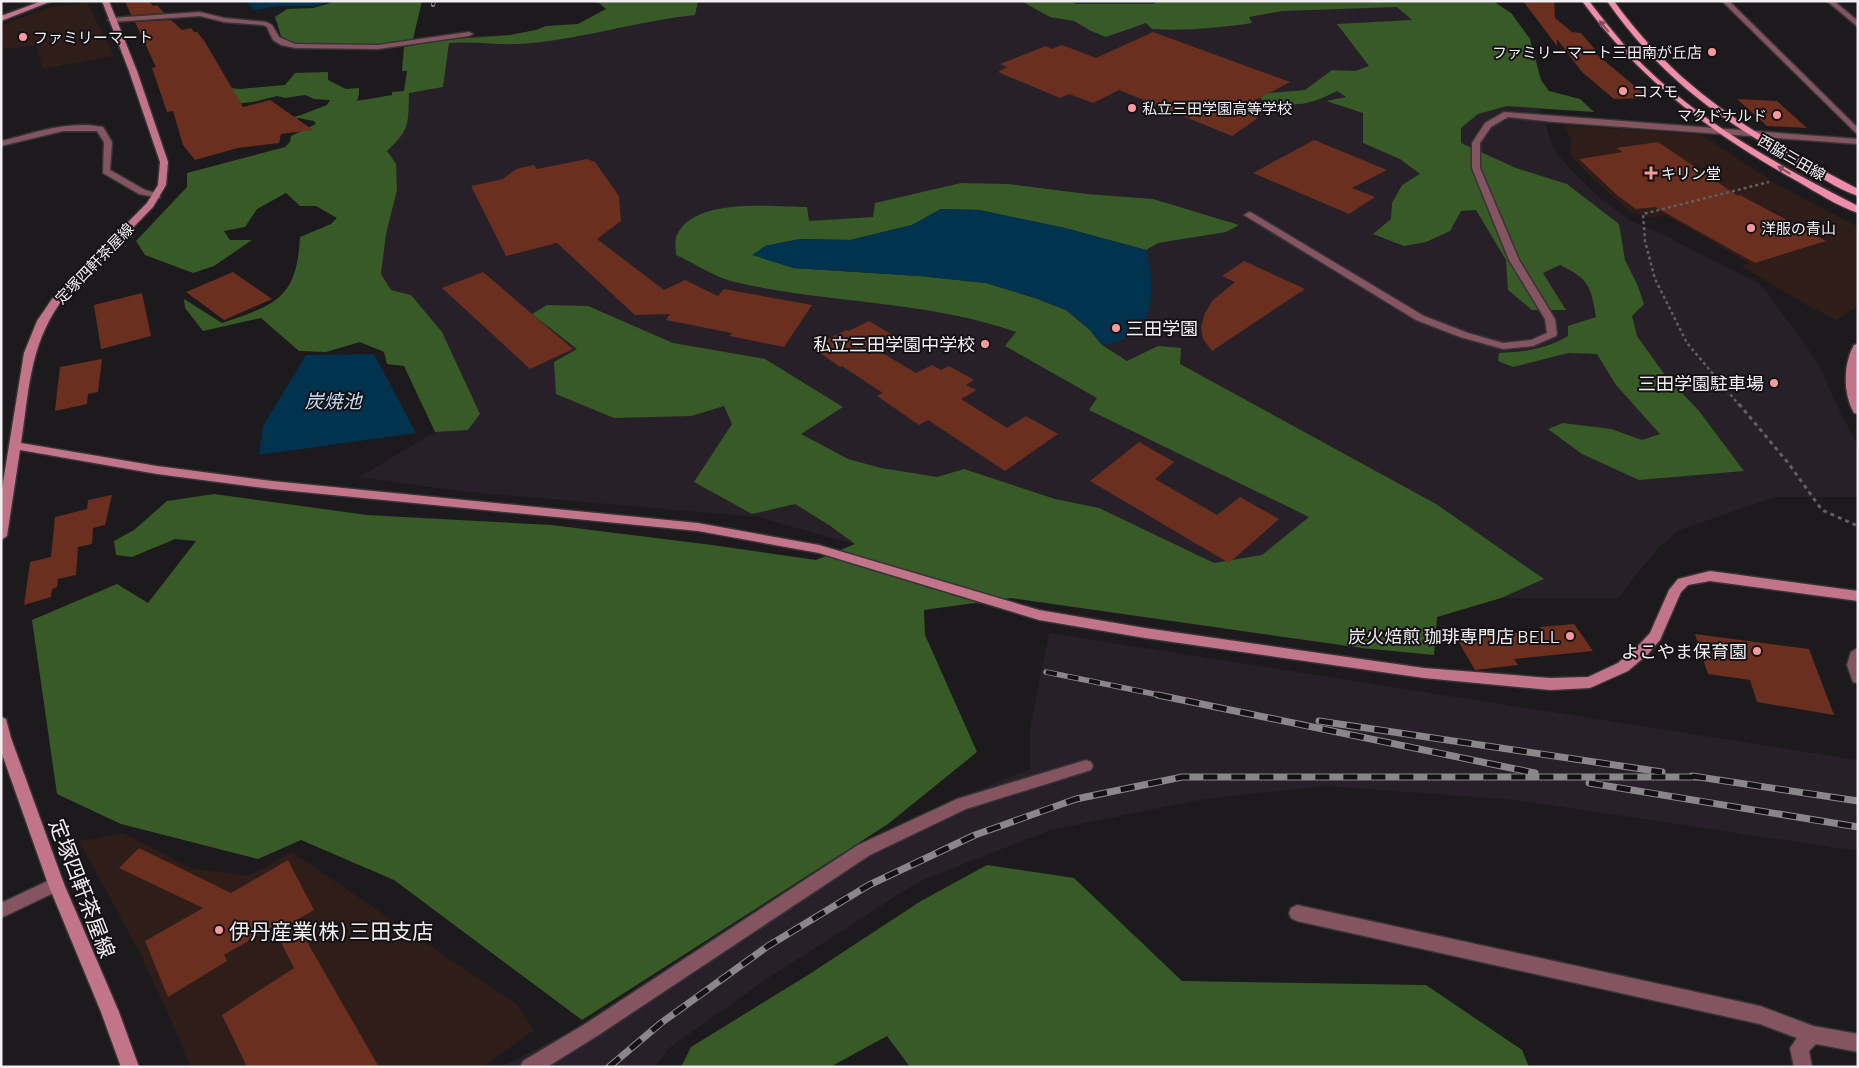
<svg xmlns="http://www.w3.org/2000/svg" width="1859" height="1068" font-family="Barlow,'Noto Sans JP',sans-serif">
<rect width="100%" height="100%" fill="#1d1a1d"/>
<g fill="#2f1d1a">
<polygon points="87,3 114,56 43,69 36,45 8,49 1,47 1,25 48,8"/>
<polygon points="1563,125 1702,135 1776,184 1858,227 1858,306 1836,320 1808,306 1741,266 1749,263 1665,215 1653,218 1632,213 1593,179 1570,155 1571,139"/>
<polygon points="124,833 190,868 249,876 292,852 516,1004 534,1030 483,1067 190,1067 180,1040 139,951 79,841"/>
</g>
<g fill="#272028">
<polygon points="620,1 1493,1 1511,13 1530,39 1541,80 1549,91 1580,99 1594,112 1540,109 1553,148 1568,167 1600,198 1632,222 1660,233 1760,284 1791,325 1819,365 1842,416 1858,445 1858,497 1776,497 1679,530 1657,549 1618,598 1501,598 1437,617 1434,655 1362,648 1011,598 896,556 758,517 458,491 359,477 435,432 468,430 480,414 442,332 411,295 391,290 381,274 386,234 387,151 397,142 407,71 402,71 404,47 475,36 510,35 536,30 546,26 578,24"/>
<polygon points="1049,633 1858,760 1858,851 1515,800 1327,786 1204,799 1050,830 918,882 765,980 669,1048 654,1067 501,1067 608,1012 876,838 968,794 1030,769 1030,729"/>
</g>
<g fill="#385a26">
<polygon points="337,1 422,1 413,39 383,45 305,45 291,43 281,36 275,17 287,9 313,8"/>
<path d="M591,1h107l-3,14c-59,6 -119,26 -177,29 -23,1 -46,-3 -69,-1l-6,44 -34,6c-1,29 2,36 -22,58l9,13 1,26 -11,44 -5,40 10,16 20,5 31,37 38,82 -12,16 -33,2 -31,-66 -17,-2 -3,-12 -24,-10 -34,10 -27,-1 -38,-33 -58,13 -18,-23 -1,-9 38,24c52,-18 75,-23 78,-86l31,-13 6,-6 -21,-12h-16l-14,-13 -29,16 -12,18 -21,4 6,9h22l-38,26 -21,7 -48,-18 -9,-14 51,-54v-14l98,-26 5,-5 1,-6 25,-12 -2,-3 -15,-3 -32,9 5,-4 29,-8 26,-10 3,-5 -16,-1 -9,-4 -20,3 -8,-2 -24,6 -19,2 -13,-17 19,2 45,-4 10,-12 33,-1v8l18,9 13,-1v6l-2,7 35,-6v-3l12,-1 3,-20h-5l2,-24 38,-7 68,-5 26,-5 10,-4 32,-2 28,-15 -7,-6z"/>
<path d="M1021,1h48l7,3h78l3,-3h336l18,12 19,26 11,41 8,11 31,8 14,13 -87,-6 -29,8 -17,14v15l55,25 51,16 52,40 6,36 12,24 7,20 -12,12 5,20 28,39 34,36 45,60 -105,9 -57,-26 -34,-25 15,-6 48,6 31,11 18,-6 -44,-49 -19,-31 -29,-1 -55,14 -15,-6 1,-8c25,-1 47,-4 69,-17v-10l28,-9c-5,-31 -7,-38 -36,-52l-17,8 23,37h-34l-24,-20 -2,-30 -30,-50 -15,1 -11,20 -24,11 -22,4 -31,-12 18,-15 1,-16 10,-18 18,-11 -20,-15 -37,-16v-30l-37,-12 20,-4 -9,-6c-30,15 -41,16 -74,10l-5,-7 47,-4 27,-20 23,1 14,-5 -32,-42 75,-4 -15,-13 -115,4 -33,6 3,6c-34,5 -66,8 -100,6l-6,-6 -40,14 -15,-6 -17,-10 -24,-4z"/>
<path d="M961,183l47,1 79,10 66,5 86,26 -13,7 -68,11 -12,7 -81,-22 -86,-18 -38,-1 -29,16 -62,15 -50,-1 -35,7 28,22 127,8 66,7 49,15 31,12 24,20 12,15 25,16 31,-15 23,2 -1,16 256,140 108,75 -43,19 -64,19 -3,38 -72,-7 -351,-50 -87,12 1,25 52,117 -89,72 -306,196 -188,-140 -93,-40 -43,19 -137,-35 -64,-30 -25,-174 85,-36 31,19 48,-62 -21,-2 -43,18 -16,-2 -2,-14 20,-11 33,-29 47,-7 153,21 184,10 161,20 104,15 39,-16 -26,-19 -34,-21 -43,10 -58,-32 38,-58 -8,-18 -33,10 -77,2 -58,-24 -2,-32 23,-13 -45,-35 15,-9 41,1 85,37 92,16 78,48 -42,27 47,25 33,9 56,9 27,-8 91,30 44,9 115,55 48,-8 47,-38 -220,-107 8,-12 -92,-52 11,-14c-90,-32 -188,-28 -281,-50 -19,-4 -41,-19 -59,-27 0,-6 -2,-15 1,-20 17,-38 95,-28 130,-28l2,14 64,-4 2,-14z"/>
<polygon points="987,865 1074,878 1182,981 1426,985 1522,1050 1529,1067 910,1067 887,1036 830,1067 681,1067 691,1047 808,975 921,901"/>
</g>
<g fill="#01334f">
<polygon points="246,1 332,1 314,6 278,6 254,10"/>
<path d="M941,209l38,1 86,18 81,22c11,43 10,87 -44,95l-12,-15 -24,-20 -31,-12 -49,-15 -66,-7 -127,-8 -41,-13 13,-9 35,-7 50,1 62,-15z"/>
<polygon points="374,354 416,433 259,455 263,426 306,355"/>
</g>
<g fill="#6a2f1f">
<polygon points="125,1 149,1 153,6 157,5 164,13 131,15"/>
<polygon points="1523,1 1554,1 1555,18 1572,32 1581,33 1597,52 1595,53 1649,98 1614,99 1582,72 1557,39 1557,46"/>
<polygon points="171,20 182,30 191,28 194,32 197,32 205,42 243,107 270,100 313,130 281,134 279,143 238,148 195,160 183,145 173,111 167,112 152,68 156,67 135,22"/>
<polygon points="1153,32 1290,82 1237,110 1258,118 1232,136 1119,90 1093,103 1069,94 1060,98 998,72 1007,67 1000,64 1046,46 1052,49 1062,45 1096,58"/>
<polygon points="1737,99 1777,101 1807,128 1767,126"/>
<polygon points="1314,140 1387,170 1352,188 1375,197 1349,214 1253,173"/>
<polygon points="1658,142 1738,196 1740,195 1826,241 1755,263 1655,207 1636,209 1618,196 1579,159 1623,152 1616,148"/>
<polygon points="587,159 595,162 619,196 621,221 597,239 664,290 685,280 718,296 724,289 812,305 784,347 730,336 732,333 666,320 670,314 635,315 557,243 506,256 471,186 503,179 516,169 534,165 537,169"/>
<polygon points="1244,261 1305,289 1212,351 1203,339 1201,328 1204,315 1212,301 1235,282 1222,276"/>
<polygon points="233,272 272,299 224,320 186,292"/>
<polygon points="483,272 573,349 530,369 442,288"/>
<polygon points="142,293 151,336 101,349 94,305"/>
<polygon points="869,321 894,336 874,348 916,373 932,365 941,370 949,366 974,380 966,385 977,390 961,399 1007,428 1026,416 1058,434 1005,471 928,420 919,425 877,396 883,393 842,366 840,367 812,347 846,330 849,331"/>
<polygon points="102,359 98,392 88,394 87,404 55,411 60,367"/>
<polygon points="1139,442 1174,462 1155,479 1217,515 1240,497 1279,519 1229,563 1090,481"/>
<polygon points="112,495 105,525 93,528 92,544 78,547 76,575 58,579 57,587 52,589 51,597 24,605 30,562 51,557 55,517 87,509 88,500"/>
<polygon points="1574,624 1593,651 1514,659 1518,665 1475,670 1457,639 1542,630 1540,627"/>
<polygon points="1695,634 1809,649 1834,715 1757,702 1750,680 1708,674"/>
<polygon points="139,848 231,893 288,860 314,910 295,921 379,1067 247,1067 222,1015 294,968 273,927 224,955 227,961 168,997 145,941 203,908 119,868"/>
</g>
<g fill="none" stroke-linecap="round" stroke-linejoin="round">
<g stroke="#363437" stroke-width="3">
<g id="lane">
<polygon points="1858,648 1858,683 1853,682 1847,665 1851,652"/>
<polygon points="1086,760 1091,762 1093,766 1091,770 966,809 870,855 597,1036 547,1067 520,1067 523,1061 585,1024 858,845 957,799"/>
</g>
</g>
<g stroke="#363437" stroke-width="3">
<g id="street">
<polygon points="1722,1 1729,1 1858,128 1858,135"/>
<polygon points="1827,1 1834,1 1858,21 1858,27"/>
<polygon points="200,12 224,18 266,22 272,25 279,37 295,44 378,45 469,32 473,34 469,36 378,49 295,48 281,45 273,40 267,27 263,25 224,22 200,16 112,22 108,20 112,18"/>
<polygon points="1504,112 1858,139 1858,144 1554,122 1508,117 1491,127 1480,143 1480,168 1519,260 1555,319 1557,334 1556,336 1533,346 1503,349 1460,337 1416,320 1244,215 1249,212 1252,213 1424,316 1468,333 1503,343 1531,340 1547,333 1545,319 1509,260 1472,168 1472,143 1485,123"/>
<path d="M88,125l15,2 9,15 -2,28 35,20 15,4v4l-21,-4 -36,-21 1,-31 -7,-11h-34l-62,15v-5c29,-7 57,-17 87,-16z"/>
<polygon points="56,877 62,879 64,884 62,889 1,918 1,903"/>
<polygon points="1297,905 1760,1006 1813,1026 1858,1034 1858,1052 1816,1044 1809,1051 1812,1067 1794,1067 1790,1048 1797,1038 1760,1024 1297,921 1291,918 1289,913 1291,908"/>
</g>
</g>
<g stroke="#363437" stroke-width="3">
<g id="secondary">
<polygon points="42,1 52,1 1,21 1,16"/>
<path d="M102,1h7l28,70 31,91 -2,23 -13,22 -93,96c-31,44 -31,89 -39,140l136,23 115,15 426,42 121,22 220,65 106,18 279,40 126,10 38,-1 30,-14 20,-17 12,-13 19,-43 9,-11 32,-8 148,20v10l-148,-20 -22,4 -7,7 -21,48 -12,14 -20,17 -38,17 -40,2 -126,-12 -279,-40 -106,-18 -220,-67 -121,-22 -426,-42 -115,-15 -137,-24 -13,86 -6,4v-45l23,-142 13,-32 15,-22 95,-96 11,-18 2,-23 -31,-91z"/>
<path d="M1858,344v70l-4,-1c-11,-19 -11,-49 0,-68z"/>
<polygon points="1,717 6,719 11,738 64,884 119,1012 139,1067 121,1067 101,1012 48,884 1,751"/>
</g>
</g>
<g stroke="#363437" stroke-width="3">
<g id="primary">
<path d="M1582,1h7c17,22 34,44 54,64 61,60 139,102 215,141v7c-21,-7 -42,-21 -61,-32 -85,-47 -157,-101 -215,-180z"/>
<path d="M1607,1h7c66,92 146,137 244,188v7c-21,-7 -42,-22 -61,-33 -78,-44 -138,-87 -190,-162z"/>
</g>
</g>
<polyline stroke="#625f62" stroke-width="2.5" stroke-dasharray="3 3" stroke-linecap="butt" points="1740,406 1687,343 1655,279 1645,241 1643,214 1769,182"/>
<polyline stroke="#625f62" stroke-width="3" stroke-dasharray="4 4" stroke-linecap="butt" points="1739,404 1789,464 1822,510 1858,526"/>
<use href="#lane" fill="#855461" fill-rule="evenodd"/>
<use href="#street" fill="#855461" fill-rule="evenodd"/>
<use href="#secondary" fill="#c2748a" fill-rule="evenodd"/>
<use href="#primary" fill="#f28da9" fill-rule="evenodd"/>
<g stroke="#8a878a" stroke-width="4">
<polyline id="rail-far2" points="433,5 434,1"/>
</g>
<g stroke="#8a878a" stroke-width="5.5">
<polyline id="rail-far1" points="1046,672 1164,696"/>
</g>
<g stroke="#8a878a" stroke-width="7">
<g id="rail">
<polyline points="1158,695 1535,773"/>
<polyline points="1319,721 1662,772"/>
<polyline points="1692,776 1858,801"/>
<polyline points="1589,783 1858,827"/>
<polyline points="609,1067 661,1023 768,946 869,885 975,835 1076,799 1182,777 1698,777"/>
</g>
</g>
<use href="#rail-far2" stroke="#141114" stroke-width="2.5" stroke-dasharray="7" stroke-linecap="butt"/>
<use href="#rail-far1" stroke="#141114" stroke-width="4" stroke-dasharray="11" stroke-linecap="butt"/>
<use href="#rail" stroke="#141114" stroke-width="5" stroke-dasharray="14" stroke-linecap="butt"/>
</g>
<defs><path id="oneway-solid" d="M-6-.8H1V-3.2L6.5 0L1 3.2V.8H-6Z" transform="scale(1.25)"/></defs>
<g fill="#834f5e">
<use href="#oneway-solid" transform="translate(1604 26) rotate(-129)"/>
<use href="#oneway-solid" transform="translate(1784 170) rotate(-149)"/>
</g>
<g fill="#f59b9d" stroke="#141114" stroke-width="2">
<circle cx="23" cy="37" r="5"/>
<circle cx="1712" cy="52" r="5"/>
<circle cx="1623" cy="91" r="5"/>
<circle cx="1132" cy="108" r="5"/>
<circle cx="1777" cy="115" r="5"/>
<path d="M1648.5 165.5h5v5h5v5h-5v5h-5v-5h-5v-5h5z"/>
<circle cx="1751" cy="228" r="5"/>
<circle cx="1116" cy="328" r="5"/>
<circle cx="985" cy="344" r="5"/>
<circle cx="1774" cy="383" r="5"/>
<circle cx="1570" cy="636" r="5"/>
<circle cx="1757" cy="651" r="5"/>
<circle cx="219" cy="930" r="5"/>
</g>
<g text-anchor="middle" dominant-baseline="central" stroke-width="4" stroke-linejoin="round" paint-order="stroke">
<g font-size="15" fill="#f1eff2" stroke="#141114" text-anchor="start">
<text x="33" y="37">ファミリーマート</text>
<text x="1702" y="52" text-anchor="end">ファミリーマート三田南が丘店</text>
<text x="1633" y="91">コスモ</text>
<text x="1142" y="108">私立三田学園高等学校</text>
<text x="1767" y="115" text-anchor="end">マクドナルド</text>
<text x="1661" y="173">キリン堂</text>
<text x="1761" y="228">洋服の青山</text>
</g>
<g font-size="15" fill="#f1eff2" stroke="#141114">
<text transform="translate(1792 157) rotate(30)">西脇三田線</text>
<text transform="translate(94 263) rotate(-46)">定塚四軒茶屋線</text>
</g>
<g font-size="18" fill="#f1eff2" stroke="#141114" text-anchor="end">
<text x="1126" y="328" text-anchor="start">三田学園</text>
<text x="975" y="344">私立三田学園中学校</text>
<text x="1764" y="383">三田学園駐車場</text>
<text x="1560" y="636">炭火焙煎 珈琲専門店 BELL</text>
<text x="1747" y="651">よこやま保育園</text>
</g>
<g font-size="19" font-style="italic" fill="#bddcf5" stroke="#141114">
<text x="333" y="400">炭焼池</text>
</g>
<g font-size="21" fill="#f1eff2" stroke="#141114">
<text transform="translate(83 888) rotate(69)">定塚四軒茶屋線</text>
</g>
<g font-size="21" fill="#f1eff2" stroke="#141114" text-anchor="start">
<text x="229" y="930">伊丹産業(株) 三田支店</text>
</g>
</g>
<rect width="1859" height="1068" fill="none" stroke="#f1eff2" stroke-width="5"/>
</svg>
